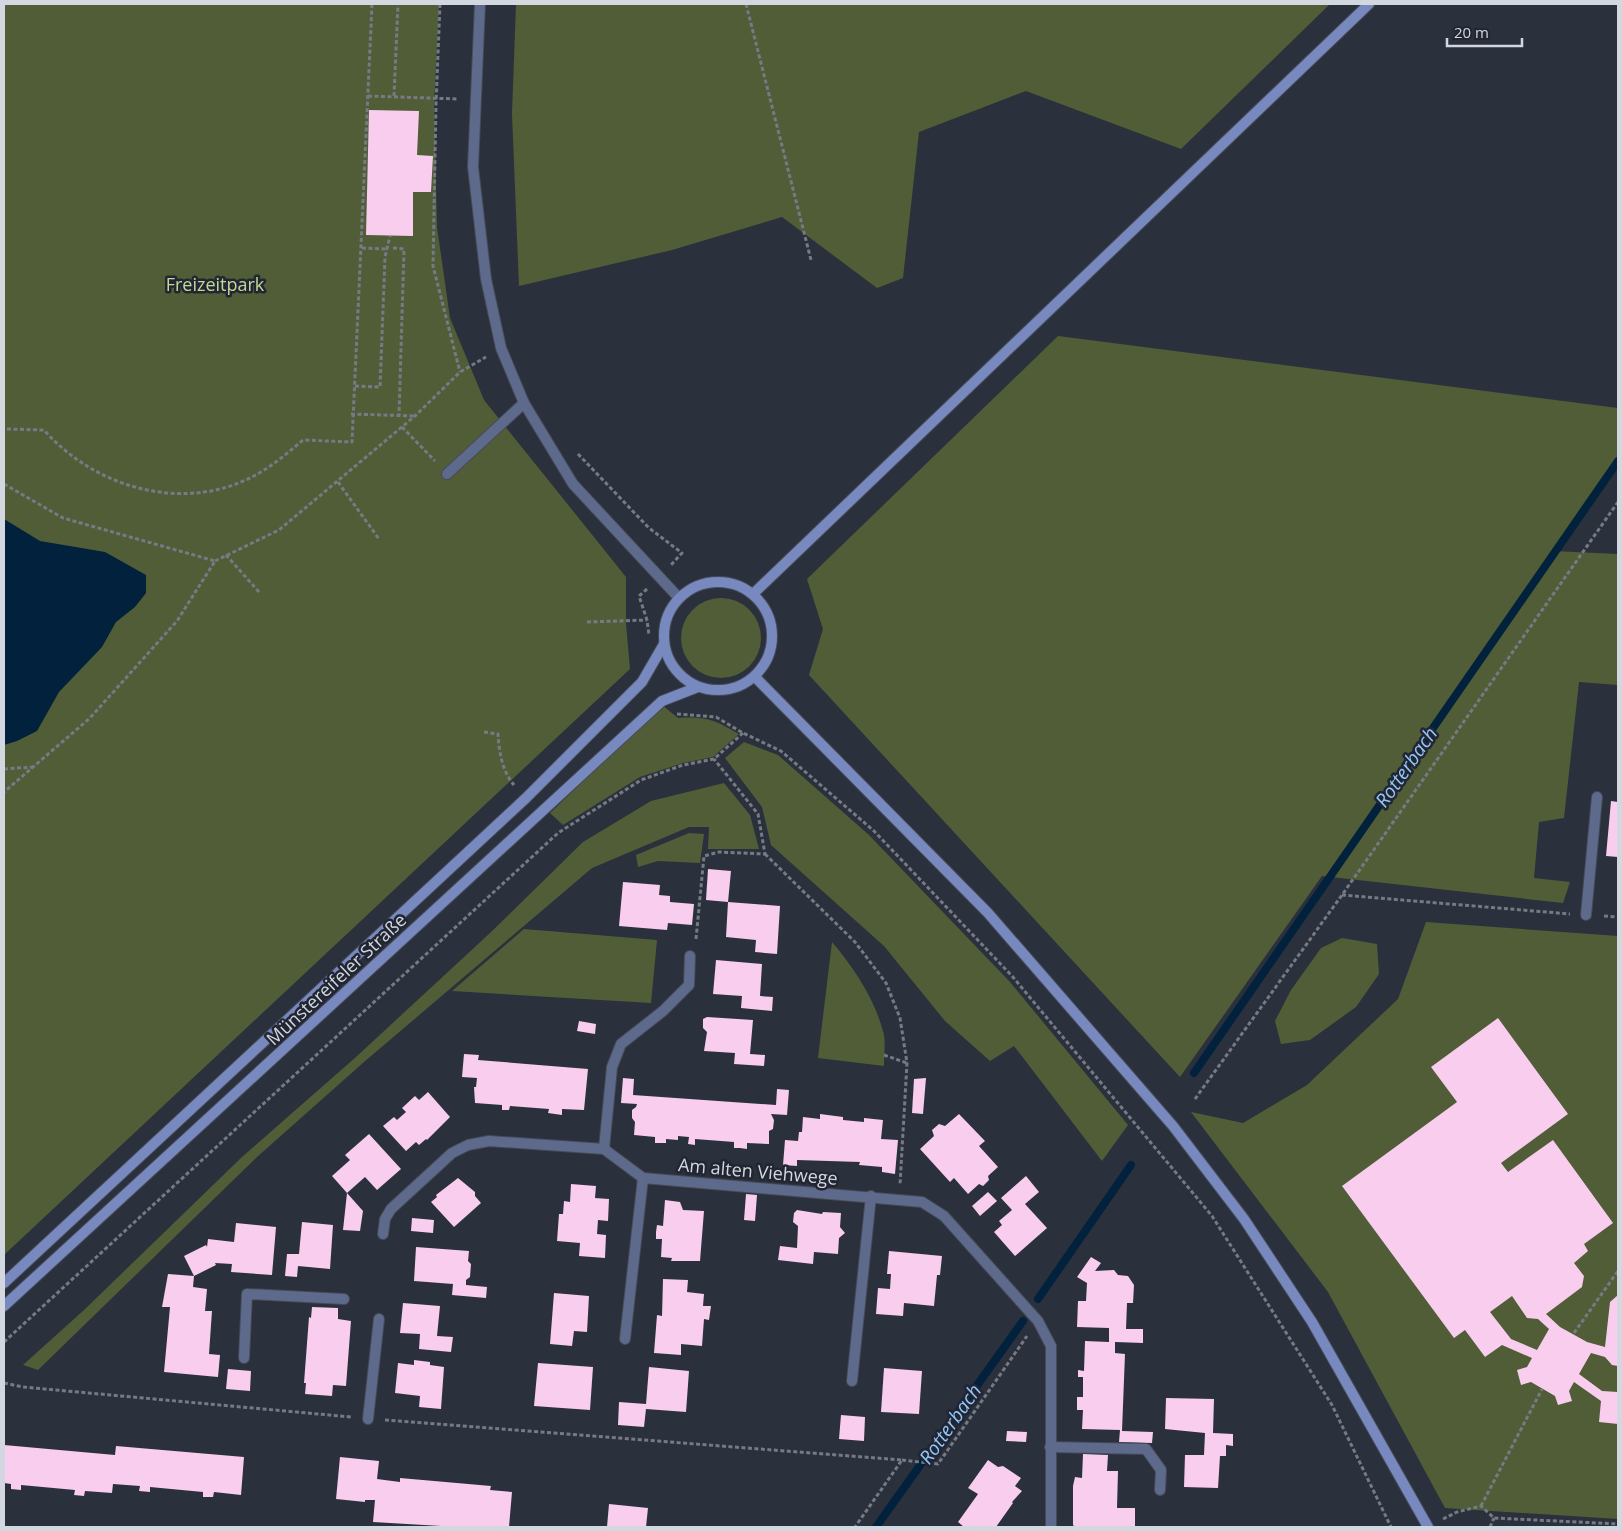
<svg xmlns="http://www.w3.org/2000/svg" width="1622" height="1531" font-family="'Open Sans',sans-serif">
<rect width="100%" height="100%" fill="#2b303d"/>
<g fill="#515d37">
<polygon points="4,4 439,4 434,105 437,227 450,318 484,400 626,577 626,624 630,669 4,1255"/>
<polygon points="516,4 1330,4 1181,149 1026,91 919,132 903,278 877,288 782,217 672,250 519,286 512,114"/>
<polygon points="1058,336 1618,408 1618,459 1553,551 1618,554 1618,685 1579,682 1564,818 1539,822 1534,878 1570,882 1563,903 1322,876 1180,1077 809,675 823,629 807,579"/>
<circle cx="721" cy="638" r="40"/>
<path d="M662,705l16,13c28,-2 37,2 61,16l-26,23 -30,6 -43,14 -77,48 -13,-12z"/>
<polygon points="744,742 778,755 869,835 1010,982 1128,1125 1102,1161 1014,1046 990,1061 945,1021 884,946 771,845 762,807 725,758"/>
<polygon points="724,783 750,815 759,849 708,849 709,827 689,827 592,868 364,1062 257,1157 38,1370 23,1365 84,1310 242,1157 356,1057 490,933 583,842 651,801"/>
<polygon points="689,833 704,834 700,863 658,861 638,867 636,855"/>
<polygon points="1426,922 1618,936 1618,1519 1445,1508 1328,1292 1191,1112 1243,1123 1307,1085 1398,999"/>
<polygon points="524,929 657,940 651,1003 452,991"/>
<polygon points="1342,938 1377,944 1379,974 1356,1007 1310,1040 1281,1044 1275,1021 1291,990 1321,948"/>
<path d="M832,942c22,26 42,56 51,89 3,10 1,24 1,35l-66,-8z"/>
</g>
<polygon fill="#01213c" points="4,519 40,541 105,552 146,575 146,593 135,607 116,622 102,647 59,692 37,731 17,741 4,745"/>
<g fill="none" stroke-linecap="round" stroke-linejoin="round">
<g stroke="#01213c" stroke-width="8">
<polyline points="1194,1073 1618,461"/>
<polyline points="1038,1299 1131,1165"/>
<polyline points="876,1527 1023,1321"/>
</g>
</g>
<g fill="#f8cdee" fill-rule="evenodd">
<polygon points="369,110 419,111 417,155 433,156 431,192 413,192 413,236 366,235"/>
<polygon points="1611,801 1618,802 1618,857 1606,856"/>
<polygon points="708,869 731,871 728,902 706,900"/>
<polygon points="623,882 660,885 659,895 670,896 670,902 694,904 692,925 668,923 667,930 619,926"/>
<polygon points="728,902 780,906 777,954 755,952 756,940 726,937"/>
<polygon points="716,960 762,964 760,996 773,997 772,1011 741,1008 742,996 713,994"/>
<polygon points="707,1017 753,1020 750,1054 765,1055 764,1066 734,1064 735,1053 704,1051 707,1032 703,1028 703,1019"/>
<path d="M1498,1018l70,96 -67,49 7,9 45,-32 60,83 -29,21 4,7 -14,12 10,13 -2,11 -36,27 14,13 27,15 18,5 5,-45 8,-7v71l-6,-1 -7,-8 -14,-4 -12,21 23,17 16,1v32l-19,-2 2,-21 -27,-19 -5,9 3,10 -14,4 -3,-9 -24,-14 -10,3 -4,-15 10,-3 5,-9 -30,-13 -17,12 -20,-27 -11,8 -112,-152 115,-84 -26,-35zM1512,1296l15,22 11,1 11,10 -12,21 -26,-11 -21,-27z"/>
<polygon points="579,1021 596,1024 595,1034 577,1031"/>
<polygon points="464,1054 479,1055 478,1060 588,1069 584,1110 562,1109 562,1115 548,1113 549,1109 510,1106 509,1110 502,1110 502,1105 475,1103 474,1087 476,1087 477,1078 462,1077"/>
<polygon points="623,1078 634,1079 633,1095 776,1105 777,1089 789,1090 787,1115 771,1114 774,1120 773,1129 769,1131 769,1144 747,1143 747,1149 740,1148 734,1148 734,1142 695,1139 695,1145 688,1144 689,1137 678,1136 678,1140 666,1139 666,1143 655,1143 655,1137 634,1135 635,1122 632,1118 632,1110 636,1107 637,1104 621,1103"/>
<polygon points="926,1078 923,1114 912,1113 914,1079"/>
<polygon points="428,1092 450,1117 427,1140 426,1139 419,1145 416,1142 406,1151 383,1126 394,1117 397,1120 406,1112 402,1108 415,1096 419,1100"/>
<polygon points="820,1114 843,1117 843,1120 864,1122 864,1118 883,1120 881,1139 898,1140 895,1174 882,1172 882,1167 859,1165 860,1162 797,1160 797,1166 783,1165 785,1140 798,1141 799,1132 802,1132 803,1117 820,1119"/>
<polygon points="959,1114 985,1141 979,1146 998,1167 988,1176 989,1180 983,1186 979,1184 968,1194 954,1178 950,1182 920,1149 934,1136 932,1130 939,1124 945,1126"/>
<polygon points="369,1134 401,1169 377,1190 365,1177 347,1193 332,1176 350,1160 345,1155"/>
<polygon points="1026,1176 1039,1192 1025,1204 1047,1228 1015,1256 994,1232 1002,1225 999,1221 1012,1210 1001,1198"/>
<polygon points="458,1178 475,1192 475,1196 481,1203 454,1227 431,1202 437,1197 436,1195"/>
<polygon points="571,1184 596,1186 595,1198 609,1199 608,1221 598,1220 597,1234 606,1235 605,1258 579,1256 580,1243 557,1241 559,1214 563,1214 564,1201 570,1202"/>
<polygon points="988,1192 997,1201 980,1216 972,1206"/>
<polygon points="347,1193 363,1211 360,1231 343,1230"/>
<polygon points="746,1194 757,1195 755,1221 744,1220"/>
<polygon points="665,1200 680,1202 683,1210 704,1211 700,1261 671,1261 672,1258 661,1257 662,1239 656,1239 656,1232 657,1225 663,1226"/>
<polygon points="797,1210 822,1214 823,1212 841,1213 840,1227 845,1233 839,1238 838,1254 814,1252 813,1264 778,1260 780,1246 797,1248 798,1226 793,1222 794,1213"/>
<polygon points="412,1218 434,1220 433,1233 411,1231"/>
<polygon points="302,1222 333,1225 330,1269 298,1266 297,1277 285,1276 287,1254 299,1254"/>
<polygon points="236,1223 276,1227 272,1275 231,1272 232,1264 215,1263 216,1265 194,1276 184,1256 206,1245 207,1247 208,1239 234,1242"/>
<polygon points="416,1247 469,1251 468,1261 471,1264 470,1277 466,1280 466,1285 487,1287 486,1298 452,1295 453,1284 414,1281"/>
<polygon points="889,1251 942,1256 940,1275 937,1275 934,1306 904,1303 903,1316 876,1314 878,1288 890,1289 891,1274 887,1274"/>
<polygon points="1091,1257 1101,1263 1095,1271 1114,1270 1118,1275 1128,1276 1134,1285 1133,1303 1127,1303 1126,1329 1143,1329 1143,1343 1115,1342 1115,1353 1125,1354 1122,1431 1153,1432 1152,1443 1119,1442 1120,1430 1082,1429 1083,1410 1077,1410 1077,1397 1083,1397 1083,1377 1078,1377 1078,1370 1084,1371 1085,1341 1109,1342 1109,1328 1077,1327 1078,1301 1086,1301 1087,1283 1077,1277"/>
<polygon points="168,1274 194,1276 193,1287 207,1289 205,1311 212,1311 209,1354 220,1355 218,1377 164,1372 170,1307 162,1307"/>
<polygon points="663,1279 688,1280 687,1292 704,1294 703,1306 711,1306 709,1320 704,1319 702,1346 681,1344 681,1355 654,1353 657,1315 662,1316"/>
<polygon points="554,1293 589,1296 587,1332 574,1331 572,1346 550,1344"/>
<polygon points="403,1303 440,1306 437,1336 453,1337 451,1352 419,1349 420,1334 400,1333"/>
<polygon points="312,1307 338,1308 338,1319 351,1321 346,1386 333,1385 332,1396 305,1394 306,1383 304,1383 309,1317 311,1318"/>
<polygon points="414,1360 430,1362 430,1365 444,1367 441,1409 419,1407 420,1396 395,1393 398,1363 414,1365"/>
<polygon points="538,1363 593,1367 590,1410 534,1406"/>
<polygon points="649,1367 689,1371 686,1412 646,1409 644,1427 618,1425 619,1402 646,1404"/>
<polygon points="884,1368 922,1371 919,1414 881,1412"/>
<polygon points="228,1369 251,1371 250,1391 226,1389"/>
<polygon points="1166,1398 1214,1399 1213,1433 1233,1434 1233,1446 1226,1445 1226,1456 1220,1456 1218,1488 1184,1487 1185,1455 1204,1455 1205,1433 1165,1429"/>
<polygon points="841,1415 865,1417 864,1441 839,1439"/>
<polygon points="1007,1431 1027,1432 1026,1442 1006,1441"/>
<polygon points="4,1445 115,1455 116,1446 244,1457 241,1495 214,1492 213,1497 203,1497 203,1492 150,1487 150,1492 139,1491 140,1486 113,1484 112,1493 85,1491 84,1496 74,1495 75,1490 21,1485 21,1490 11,1489 11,1484 4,1483"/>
<polygon points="1083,1454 1108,1455 1107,1471 1118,1471 1117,1508 1135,1508 1135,1527 1075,1527 1073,1525 1073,1486 1075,1477 1082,1478"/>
<polygon points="340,1457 379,1461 377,1479 400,1482 400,1478 491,1486 490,1490 512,1492 509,1527 458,1527 373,1522 375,1500 365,1500 365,1502 336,1499"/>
<polygon points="988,1460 998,1467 1003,1466 1021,1478 1015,1486 1022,1491 1012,1502 1013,1503 996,1527 964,1527 958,1522 978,1494 968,1488"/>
<polygon points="609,1504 648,1508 646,1527 607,1527"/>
</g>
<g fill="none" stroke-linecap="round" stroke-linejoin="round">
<g stroke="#464b57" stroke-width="12">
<g id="lane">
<polyline points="447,474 524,403"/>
<polyline points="1586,915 1597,797"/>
</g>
</g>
<g stroke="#464b57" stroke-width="12">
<g id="street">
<polyline points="480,4 473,167 486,279 501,348 524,403 573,484 679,598"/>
<polyline points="604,1149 612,1067 621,1044 663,1011 689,985 690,956"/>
<polyline points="383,1234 385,1219 391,1209 452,1153 468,1145 489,1141 604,1149 643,1178 922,1202 944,1216 1038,1321 1051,1346 1051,1527"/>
<polyline points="625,1339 643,1178"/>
<polyline points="244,1358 247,1294 344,1299"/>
<polyline points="852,1381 871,1196"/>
<polyline points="368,1419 379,1319"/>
<polyline points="1050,1447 1146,1449 1161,1470 1160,1490"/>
</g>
</g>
<g stroke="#464b57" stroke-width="12">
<g id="secondary">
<circle cx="718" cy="636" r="54"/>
<polyline points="754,593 1369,4"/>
<polyline points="755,677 988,913 1173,1126 1244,1219 1312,1322 1428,1527"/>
<polyline points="4,1283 526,798 642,682 664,644"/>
<polyline points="4,1306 662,701 698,687"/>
</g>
</g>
<g stroke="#757a84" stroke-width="3" stroke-dasharray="4 2.5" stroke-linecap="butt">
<polyline points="440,4 436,104 433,266 460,372"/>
<polyline points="746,4 811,260"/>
<polyline points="368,96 458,99"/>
<polyline points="394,96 398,4"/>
<polyline points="362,248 387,249"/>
<polyline points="393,248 404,249 399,415"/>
<polyline points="355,386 380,387 385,257 390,236"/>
<polyline points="351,414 414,416"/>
<polyline points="402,427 435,461"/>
<path d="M7,429l37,1c53,60 145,85 217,42 15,-9 29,-21 42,-32l49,2 20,-438"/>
<polyline points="578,454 649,528 682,553 671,565"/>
<polyline points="338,482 379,539"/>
<polyline points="4,484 63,518 215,561 177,621 90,718 4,792"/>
<polyline points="226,555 260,593"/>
<polyline points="215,561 279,530 415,416 460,372 486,357"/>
<polyline points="647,589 639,596 647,620 649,635"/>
<polyline points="587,622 647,620"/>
<polyline points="677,714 716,717 743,733 781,751 874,831 1012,976 1212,1216 1332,1405 1391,1527"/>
<path d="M484,732l14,2c1,17 4,37 16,51"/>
<polyline points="4,769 33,767"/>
<polyline points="765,854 855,942 886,983 900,1018 907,1063 900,1184"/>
<polyline points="1342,895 1570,914"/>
<polyline points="1604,916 1618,917"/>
<polyline points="696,939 704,856 719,852 765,854 758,814 714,759"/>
<polyline points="884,1055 907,1063"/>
<polyline points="1195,1099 1342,895 1618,502"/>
<polyline points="1574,1333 1618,1271"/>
<polyline points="4,1342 558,833 641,780 683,765 714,759 743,733"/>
<polyline points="4,1383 23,1387 351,1417"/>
<polyline points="385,1420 902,1460 855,1527"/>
<polyline points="902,1460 938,1464 1027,1336"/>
<polyline points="1481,1506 1542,1389"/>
<polyline points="1443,1519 1457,1512 1481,1506 1494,1518 1618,1524"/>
<polyline points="1490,1527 1494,1518"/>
</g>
<use href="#lane" stroke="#5e6a8c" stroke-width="10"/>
<use href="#street" stroke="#5e6a8c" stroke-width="10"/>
<use href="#secondary" stroke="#7889bf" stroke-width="10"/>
</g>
<g text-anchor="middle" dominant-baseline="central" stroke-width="5" stroke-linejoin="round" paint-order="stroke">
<g font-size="18" fill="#c2da96" stroke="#222633">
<text x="215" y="284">Freizeitpark</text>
</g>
<g font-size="18" fill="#d3d7df" stroke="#222633">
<text transform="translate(336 979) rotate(-43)">Münstereifeler Straße</text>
<text transform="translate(758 1171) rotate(5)">Am alten Viehwege</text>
</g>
<g font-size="19" font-style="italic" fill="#92c8fd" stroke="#222633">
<text transform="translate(1406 767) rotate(-55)">Rotterbach</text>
<text transform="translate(950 1424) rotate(-55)">Rotterbach</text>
</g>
</g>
<rect width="1622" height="1531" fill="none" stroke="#d3d7df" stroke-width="10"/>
<path d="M1447 38v8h75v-8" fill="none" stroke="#d3d7df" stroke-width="2.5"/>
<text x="1454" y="38" font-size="15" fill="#d3d7df" stroke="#222633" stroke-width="4" paint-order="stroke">20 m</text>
</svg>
